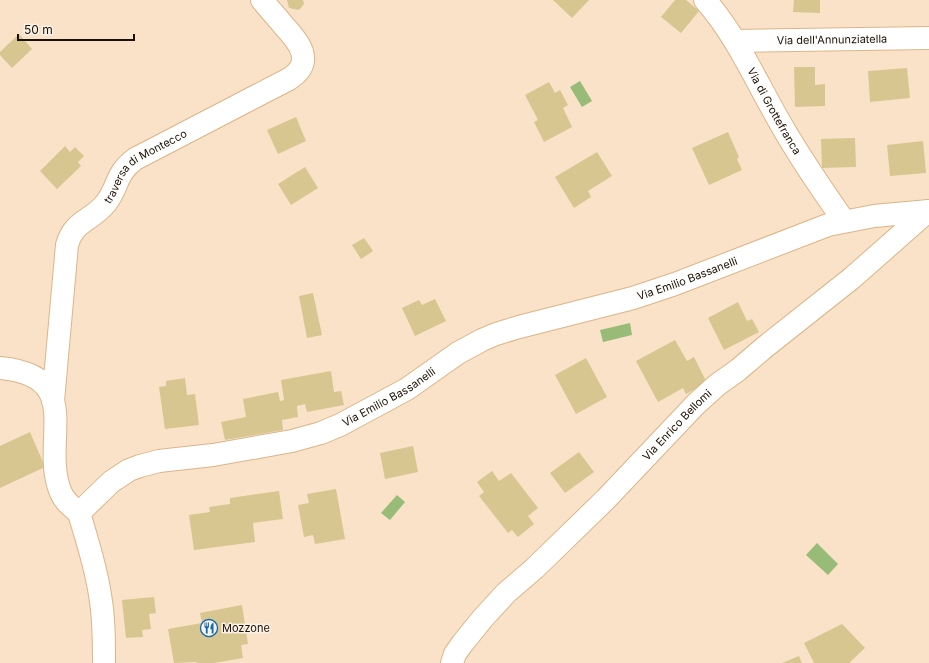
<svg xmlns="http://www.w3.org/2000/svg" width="929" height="663" font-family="Inter,sans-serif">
<rect width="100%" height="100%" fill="#f9e2c7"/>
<g fill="#98bc77">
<polygon points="580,81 592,101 582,107 570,87"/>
<polygon points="630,323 632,335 603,342 600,330"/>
<polygon points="397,495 405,502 390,520 381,513"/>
<polygon points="817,543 838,564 828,575 806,555"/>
</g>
<g fill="#d8c690">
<polygon points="287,0 303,0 304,4 299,10 289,8"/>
<polygon points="553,0 589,0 572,18"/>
<polygon points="675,0 686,0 699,11 681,33 661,17"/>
<polygon points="794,0 820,0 820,13 793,12"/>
<polygon points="19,34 32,49 12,68 0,55 0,52"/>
<polygon points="794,67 815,67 815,85 825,84 825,106 795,107"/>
<polygon points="907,68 910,98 870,102 868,71"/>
<polygon points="549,82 555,93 560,90 568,105 563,108 572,127 544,142 534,122 538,120 525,95"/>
<polygon points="296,117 306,141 278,154 267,130"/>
<polygon points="728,132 739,157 737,159 742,170 709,185 692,148"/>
<polygon points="855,138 856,167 822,168 821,139"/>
<polygon points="923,141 926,173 890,176 887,145"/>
<polygon points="65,146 70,152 75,147 84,156 78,162 81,166 57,189 40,171"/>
<polygon points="597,152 612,176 588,191 591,197 574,208 555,177"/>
<polygon points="305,167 318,188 291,205 278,184"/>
<polygon points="364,238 373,251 361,259 352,245"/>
<polygon points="313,293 322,335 307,338 299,296"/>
<polygon points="435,299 446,321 415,336 402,308 419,300 422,305"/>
<polygon points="738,302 747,321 752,319 759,332 724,350 708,318"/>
<polygon points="675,340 687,361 694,357 707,383 686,394 683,388 658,402 636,361"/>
<polygon points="586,358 607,397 576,414 555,375"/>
<polygon points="331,371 334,392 341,391 344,405 307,412 305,404 297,406 298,417 282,420 283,430 225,440 221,422 246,417 243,399 278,392 280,401 284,400 281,380"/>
<polygon points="185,378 187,395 195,394 199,425 165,429 159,387 166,386 166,381"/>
<polygon points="30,432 45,467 0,488 0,446"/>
<polygon points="413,446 418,472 385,479 380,453"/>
<polygon points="579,452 594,472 565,493 550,473"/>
<polygon points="492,471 499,481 511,473 538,508 528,516 534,524 518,537 512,530 508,533 479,496 484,492 477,482"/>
<polygon points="336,489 345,539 315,544 313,535 304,537 298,505 309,503 307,494"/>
<polygon points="279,491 283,519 253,523 255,542 194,550 189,515 210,512 209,507 230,504 230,498"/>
<polygon points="154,597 156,613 149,614 151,629 142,630 143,637 126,638 122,600"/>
<polygon points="242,605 248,644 241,645 243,658 214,663 197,663 196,662 174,663 168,629 202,623 200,613"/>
<polygon points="842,624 865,648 850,662 851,663 814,663 804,643"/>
<polygon points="799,656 802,663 782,663"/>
</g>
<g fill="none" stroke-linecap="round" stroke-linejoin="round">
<g stroke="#dbb588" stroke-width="24">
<g id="minor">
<path id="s1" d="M705,0c31,35 50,79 73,119 20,36 43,69 66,102"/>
<path id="s2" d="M735,41l194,-3"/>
<path d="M0,368c88,8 39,74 61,125 4,9 11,14 18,20"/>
<path id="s3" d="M53,401l14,-156c7,-25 25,-24 39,-42 13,-17 9,-29 29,-44l154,-80c26,-17 11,-36 -5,-53 -7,-9 -15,-17 -22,-26"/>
<path id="s4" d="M104,663c0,-23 0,-46 -4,-68 -4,-28 -13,-55 -21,-82l32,-31 18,-12 11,-4 19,-5 54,-6 79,-14 29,-8 19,-8 67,-36 51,-36 24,-13 14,-6 23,-7 114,-29 42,-14 153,-59 46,-9 55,-5"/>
<path id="s5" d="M452,663l3,-9 7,-10 21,-26 23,-25 29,-25 71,-69 90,-95 21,-19 21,-15 27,-23 87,-69 76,-67"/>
</g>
</g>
<use href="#minor" stroke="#fff" stroke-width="22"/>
</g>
<defs>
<g id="restaurant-ring" transform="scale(0.9)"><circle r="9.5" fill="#faf2e9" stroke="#0d69b6" stroke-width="1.5"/><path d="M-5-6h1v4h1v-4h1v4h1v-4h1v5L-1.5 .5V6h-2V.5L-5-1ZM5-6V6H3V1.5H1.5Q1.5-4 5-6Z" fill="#0d69b6"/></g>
</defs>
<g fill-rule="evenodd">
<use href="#restaurant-ring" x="209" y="628"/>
</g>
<g text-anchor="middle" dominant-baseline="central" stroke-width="3" stroke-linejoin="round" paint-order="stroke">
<g font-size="11" fill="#1d1001" stroke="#faf2e9">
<text stroke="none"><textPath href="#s2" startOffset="97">Via dell'Annunziatella</textPath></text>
<text stroke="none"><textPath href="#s1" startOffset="131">Via di Grottefranca</textPath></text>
<text stroke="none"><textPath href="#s3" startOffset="271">traversa di Montecco</textPath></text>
<text stroke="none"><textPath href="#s4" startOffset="816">Via Emilio Bassanelli</textPath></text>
<text stroke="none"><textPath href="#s4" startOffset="492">Via Emilio Bassanelli</textPath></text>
<text stroke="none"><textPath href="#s5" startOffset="329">Via Enrico Bellomi</textPath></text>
</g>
<g font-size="11" fill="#1d1001" stroke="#faf2e9" text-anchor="start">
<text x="222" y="628">Mozzone</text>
</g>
</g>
<path d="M18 34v6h116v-6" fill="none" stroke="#1d1001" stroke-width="2"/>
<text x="24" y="34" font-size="12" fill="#1d1001" stroke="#faf2e9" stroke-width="3" paint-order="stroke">50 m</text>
</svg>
